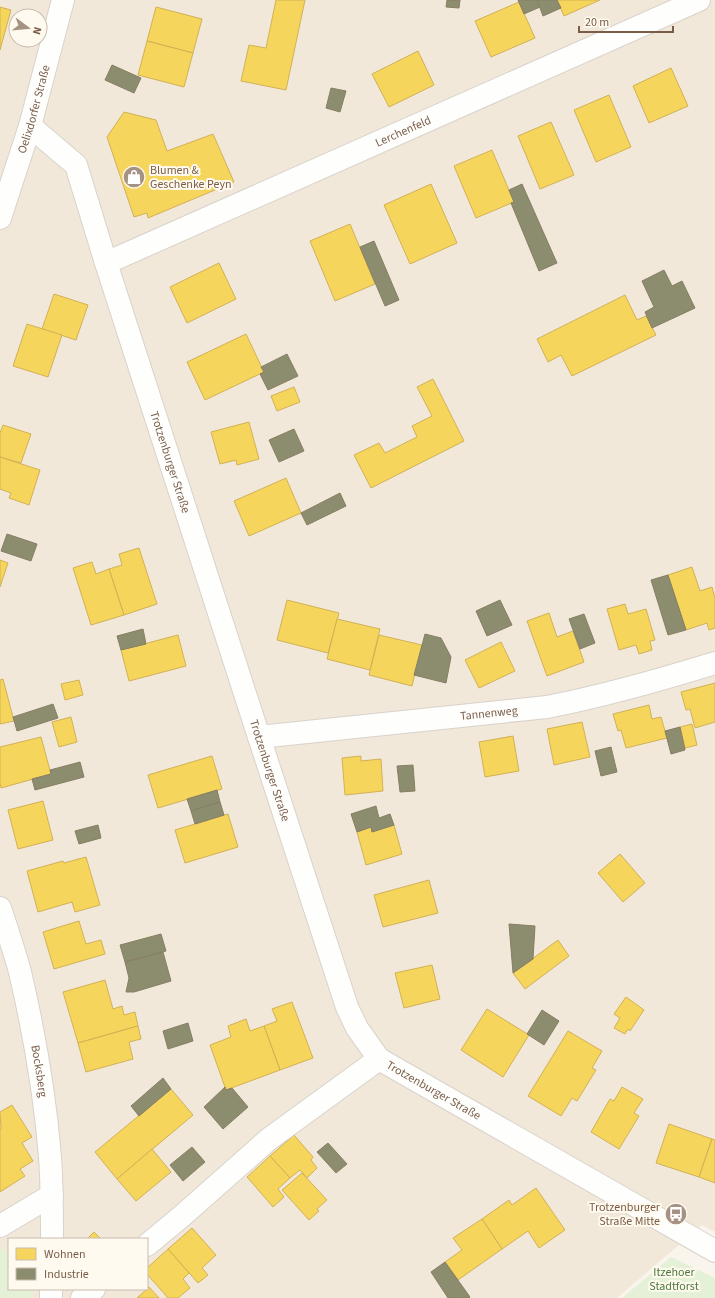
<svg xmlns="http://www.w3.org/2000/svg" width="715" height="1298" font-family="'Source Sans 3',sans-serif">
<rect width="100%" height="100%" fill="#f9f5ed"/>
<path fill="#f2e8da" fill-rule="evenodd" d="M0,0h715v1232l-13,-7 -85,73h-617zM16,16h24v24h-24zM9,1239h138v50h-138z"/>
<g fill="#e4f1d6">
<polygon points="0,1247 9,1254 9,1289 33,1289 32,1298 0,1298"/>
<polygon points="671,1257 715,1278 715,1298 622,1298"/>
</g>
<g fill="#f6d55c" stroke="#d1b156">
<polygon points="276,0 305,0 286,90 241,81 249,45 266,48"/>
<polygon points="557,0 600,0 564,16"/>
<polygon points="519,2 535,38 491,57 475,21"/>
<polygon points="0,7 11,10 0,50"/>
<polygon points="156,7 202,19 193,53 147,41"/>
<polygon points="147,41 193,53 184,87 138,75"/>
<polygon points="418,51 434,85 389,107 372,74"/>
<polygon points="671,68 688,106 649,123 633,86"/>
<polygon points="609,95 631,147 596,162 574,110"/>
<polygon points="124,112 156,120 167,151 213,134 234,182 148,218 147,213 134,217 107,137"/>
<polygon points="551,122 574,175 540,189 518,136"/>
<polygon points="492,150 514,202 476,218 454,166"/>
<polygon points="431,184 457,243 410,264 384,205"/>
<polygon points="350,224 375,284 335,301 310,241"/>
<polygon points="219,263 236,299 187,323 170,287"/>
<polygon points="54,294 88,305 76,340 42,329"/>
<polygon points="625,295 637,320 646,316 656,335 572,376 561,355 548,362 537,339"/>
<polygon points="27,324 62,335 48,377 13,366"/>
<polygon points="246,334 264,372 205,400 187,362"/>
<polygon points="433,379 464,441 371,488 354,455 379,443 385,453 417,437 412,426 432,416 417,387"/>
<polygon points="294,387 300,402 277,411 271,396"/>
<polygon points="249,422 259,459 237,465 236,460 220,464 211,432"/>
<polygon points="3,425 31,434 21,463 0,457 0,433"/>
<polygon points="0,457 40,470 29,505 9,498 11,493 0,489"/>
<polygon points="286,478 301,513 249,536 234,501"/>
<polygon points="139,548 157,604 124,615 109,569 122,565 119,554"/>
<polygon points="0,560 8,563 0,587"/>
<polygon points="92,562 96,574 109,569 124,615 91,625 73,568"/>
<polygon points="692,567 700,591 712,587 715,598 715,628 709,630 707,623 686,630 668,575"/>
<polygon points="287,600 339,613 328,653 277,640"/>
<polygon points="625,604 628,614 646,609 655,640 650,641 652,650 639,654 636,645 619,650 607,609"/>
<polygon points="549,613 557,637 573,631 584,662 547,676 527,621"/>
<polygon points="337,619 380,629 370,670 327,659"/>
<polygon points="178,635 186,666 129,681 121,650"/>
<polygon points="379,635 422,645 412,686 369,675"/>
<polygon points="501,642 515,671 479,688 465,660"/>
<polygon points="3,679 14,721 0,724 0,680"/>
<polygon points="79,680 83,695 65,700 61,684"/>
<polygon points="715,683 715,722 695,728 690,709 686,710 681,692"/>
<polygon points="649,705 652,719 661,717 667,738 626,748 621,730 618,731 613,714"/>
<polygon points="71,717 77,742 59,747 52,722"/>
<polygon points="582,722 590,757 554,765 547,729"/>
<polygon points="692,724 697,745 685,748 680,727"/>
<polygon points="513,736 519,771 485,777 479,742"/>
<polygon points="41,737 51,774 1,788 0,783 0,747"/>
<polygon points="212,756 222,789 158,808 148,775"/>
<polygon points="361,756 361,761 381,759 383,791 345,795 342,758"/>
<polygon points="43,801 53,840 18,849 8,810"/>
<polygon points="228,814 238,847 185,863 175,830"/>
<polygon points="394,825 402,854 366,865 357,832 371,827 372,832"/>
<polygon points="620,854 645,883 623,902 598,873"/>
<polygon points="86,857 100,905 75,912 72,902 38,912 27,871 63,861 64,863"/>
<polygon points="429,880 438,913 383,927 374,895"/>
<polygon points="79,921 86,944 101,940 105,954 54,969 43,932"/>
<polygon points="558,940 569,956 525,989 513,973"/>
<polygon points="432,965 440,999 404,1008 395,973"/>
<polygon points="105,980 113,1009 122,1006 124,1015 135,1012 138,1026 78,1043 63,992"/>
<polygon points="626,997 644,1010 630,1031 628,1029 625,1034 614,1028 620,1018 614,1014"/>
<polygon points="292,1002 313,1058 280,1070 264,1026 277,1021 272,1009"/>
<polygon points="487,1009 529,1035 503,1077 461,1050"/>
<polygon points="246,1019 250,1031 264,1026 280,1070 226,1090 210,1045 231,1037 228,1026"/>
<polygon points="138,1026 141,1039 129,1042 133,1059 86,1072 78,1043"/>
<polygon points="568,1031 602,1051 592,1068 596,1070 577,1101 572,1098 561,1116 528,1096"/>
<polygon points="622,1087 643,1099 634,1113 639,1116 619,1149 591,1132 610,1099 614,1101"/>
<polygon points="171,1089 193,1115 117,1179 95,1152"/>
<polygon points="12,1105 32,1137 22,1143 33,1161 20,1169 25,1176 0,1192 0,1129 1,1129 0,1112"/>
<polygon points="669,1124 712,1139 699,1177 656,1163"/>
<polygon points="294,1135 313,1157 311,1160 317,1168 307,1178 300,1170 290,1178 270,1156"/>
<polygon points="712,1139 715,1140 715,1183 699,1177"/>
<polygon points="152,1149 171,1172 136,1201 117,1179"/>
<polygon points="270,1156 290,1178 278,1189 284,1197 273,1207 247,1177"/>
<polygon points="302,1173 327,1200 317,1209 319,1211 309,1220 282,1190"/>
<polygon points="536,1188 565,1230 539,1248 528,1231 502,1249 482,1219 509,1200 512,1205"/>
<polygon points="482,1219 502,1249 458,1280 445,1262 462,1250 453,1238"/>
<polygon points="192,1228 216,1255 202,1268 208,1275 198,1283 168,1249"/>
<polygon points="94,1232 101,1239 87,1239"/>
<polygon points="168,1249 189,1273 183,1279 190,1288 178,1298 168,1298 147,1274 147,1268"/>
<polygon points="149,1287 159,1298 137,1298"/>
</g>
<g fill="#8c8c6e" stroke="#877e63">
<polygon points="447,0 460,0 459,8 446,7"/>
<polygon points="518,0 537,0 540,7 524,14"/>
<polygon points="537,0 557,0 561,8 543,16"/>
<polygon points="112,65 141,78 134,93 105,80"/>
<polygon points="331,88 346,91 340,112 326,108"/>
<polygon points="522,184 557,263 539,271 511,203 514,202 509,190"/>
<polygon points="374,241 399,300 385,306 360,247"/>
<polygon points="664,270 672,286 682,281 695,308 652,328 645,312 654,307 642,281"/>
<polygon points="287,354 298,376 268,390 260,374 264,372 261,367"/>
<polygon points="294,429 304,451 279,462 269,440"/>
<polygon points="340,493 346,506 307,525 301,513"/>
<polygon points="7,534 37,544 31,561 1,551"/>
<polygon points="668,575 686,630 668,635 651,580"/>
<polygon points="500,600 512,625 487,636 476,611"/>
<polygon points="584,614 595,643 580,649 569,619"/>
<polygon points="143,629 146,644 121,650 117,636"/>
<polygon points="425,634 441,638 451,657 446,683 414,675"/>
<polygon points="53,704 58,718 17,731 13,717"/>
<polygon points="680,727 685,750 671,754 665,731"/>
<polygon points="611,747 617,772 601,776 595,751"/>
<polygon points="80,762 84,777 35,790 32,779 51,774 50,770"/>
<polygon points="413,765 415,791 400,792 397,766"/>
<polygon points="217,790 220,802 191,811 187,799"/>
<polygon points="220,802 224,815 195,824 191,811"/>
<polygon points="376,806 379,818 390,814 394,825 372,832 371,827 357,832 351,814"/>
<polygon points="98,825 101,838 79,844 75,831"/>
<polygon points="509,924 535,926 533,959 513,973"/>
<polygon points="161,934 166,951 125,962 120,945"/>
<polygon points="163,952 171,981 134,992 126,992 129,978 125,962"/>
<polygon points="542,1010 559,1021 544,1045 527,1034"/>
<polygon points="188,1023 193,1041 168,1049 163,1031"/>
<polygon points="163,1078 171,1089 139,1116 131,1106"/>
<polygon points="225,1087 226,1090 232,1088 248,1107 223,1129 204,1107"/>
<polygon points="328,1143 347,1164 336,1173 317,1152"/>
<polygon points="192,1147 205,1162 183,1181 170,1165"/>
<polygon points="445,1262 470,1297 469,1298 448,1298 431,1272"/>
</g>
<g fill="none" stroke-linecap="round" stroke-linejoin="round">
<g stroke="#d8d2cb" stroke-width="24">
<g id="minor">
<path id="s1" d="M30,126l46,39 30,98 153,474 88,270 10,21 22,31 336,192"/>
<path id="s2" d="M0,218l30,-92 33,-126"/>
<path id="s3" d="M106,263l593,-263"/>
<path id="s4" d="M259,737l288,-30c57,-11 113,-27 168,-44"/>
<path id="s5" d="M0,908c7,21 14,42 20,64 14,60 25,123 30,185 2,27 2,55 2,82"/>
<polyline points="0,1226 52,1195"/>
<polyline points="147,1245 182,1216 269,1139 379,1059"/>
<polyline points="51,1298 51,1289"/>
<polyline points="82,1298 94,1289"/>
</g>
</g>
<use href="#minor" stroke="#fefefc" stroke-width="22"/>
</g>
<defs>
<g id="shop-disc" transform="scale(1.15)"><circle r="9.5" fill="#a69282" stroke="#fffaef"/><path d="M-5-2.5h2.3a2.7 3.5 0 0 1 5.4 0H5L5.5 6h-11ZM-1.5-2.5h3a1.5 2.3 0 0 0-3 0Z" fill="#fff"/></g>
<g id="bus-disc" transform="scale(1.15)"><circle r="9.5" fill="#a69282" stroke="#fffaef"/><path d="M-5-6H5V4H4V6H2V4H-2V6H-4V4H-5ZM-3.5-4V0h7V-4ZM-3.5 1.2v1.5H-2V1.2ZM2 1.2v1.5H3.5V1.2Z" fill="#fff"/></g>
</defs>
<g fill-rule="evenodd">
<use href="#shop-disc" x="134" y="177"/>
<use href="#bus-disc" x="676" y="1214"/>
</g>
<g text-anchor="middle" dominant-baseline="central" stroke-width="4" stroke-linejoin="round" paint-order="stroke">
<g font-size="12" fill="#7a5d49" stroke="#fffaef">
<text stroke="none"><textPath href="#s2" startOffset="114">Oelixdorfer Straße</textPath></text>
<text stroke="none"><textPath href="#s3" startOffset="325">Lerchenfeld</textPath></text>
<text stroke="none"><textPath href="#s1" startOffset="372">Trotzenburger Straße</textPath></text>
<text stroke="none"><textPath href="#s4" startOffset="231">Tannenweg</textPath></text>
<text stroke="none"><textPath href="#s1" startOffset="696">Trotzenburger Straße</textPath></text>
<text stroke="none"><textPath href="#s5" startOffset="168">Bocksberg</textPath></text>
<text stroke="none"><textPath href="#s1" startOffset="1069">Trotzenburger Straße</textPath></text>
</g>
<g font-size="12" fill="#7a5d49" stroke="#fffaef" text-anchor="start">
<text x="150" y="170">Blumen &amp;<tspan x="150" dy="14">Geschenke Peyn</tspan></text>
<text x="660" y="1207" text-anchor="end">Trotzenburger<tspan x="660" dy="14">Straße Mitte</tspan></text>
</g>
<g font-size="12" fill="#4c7a3d" stroke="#fffaef">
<text x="674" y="1272">Itzehoer<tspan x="674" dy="14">Stadtforst</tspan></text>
</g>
</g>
<rect x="8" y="1238" width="140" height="52" fill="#fffaef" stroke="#cabbad"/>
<rect x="16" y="1248" width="20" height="12" fill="#f6d55c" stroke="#cabbad"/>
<text x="44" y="1258" font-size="12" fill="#7a5d49">Wohnen</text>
<rect x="16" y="1268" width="20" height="12" fill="#8c8c6e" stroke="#cabbad"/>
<text x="44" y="1278" font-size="12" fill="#7a5d49">Industrie</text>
<g transform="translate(28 28) rotate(106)"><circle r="19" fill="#fffaef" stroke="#cabbad"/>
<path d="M0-3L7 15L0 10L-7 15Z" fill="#a69282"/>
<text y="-6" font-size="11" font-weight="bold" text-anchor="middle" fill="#7a5d49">N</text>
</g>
<path d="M579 26v6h94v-6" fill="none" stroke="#7a5d49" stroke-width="2"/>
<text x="585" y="26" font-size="12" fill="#7a5d49" stroke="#fffaef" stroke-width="3" paint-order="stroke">20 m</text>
</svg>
